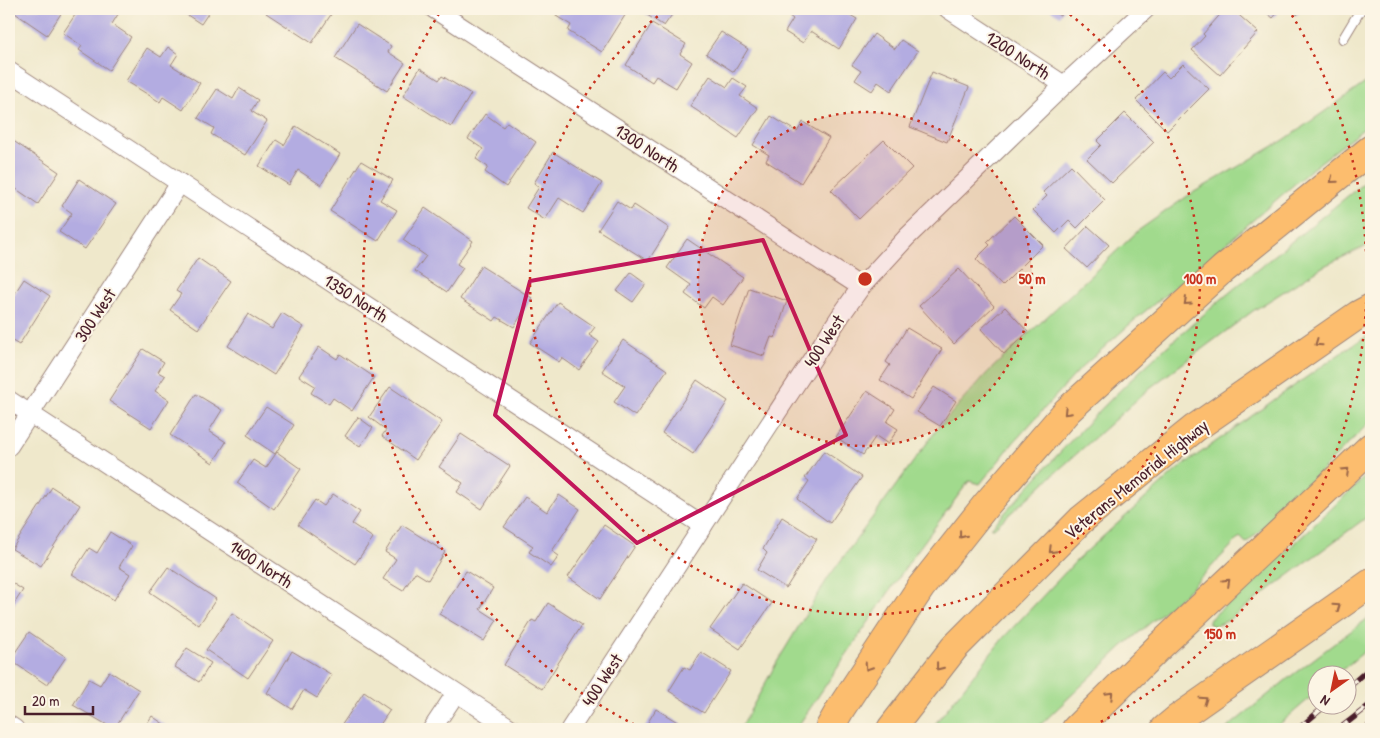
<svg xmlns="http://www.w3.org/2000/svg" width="1380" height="738" font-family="'Patrick Hand',sans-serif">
<rect width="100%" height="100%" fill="#fcf5e5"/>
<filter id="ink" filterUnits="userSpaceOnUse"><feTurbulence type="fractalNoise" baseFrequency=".02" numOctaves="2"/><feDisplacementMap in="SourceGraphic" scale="10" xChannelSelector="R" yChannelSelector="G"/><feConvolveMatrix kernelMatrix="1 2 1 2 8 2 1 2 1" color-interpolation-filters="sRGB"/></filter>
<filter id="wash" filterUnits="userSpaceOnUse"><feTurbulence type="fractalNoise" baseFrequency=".0096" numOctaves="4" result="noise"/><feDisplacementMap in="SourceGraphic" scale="20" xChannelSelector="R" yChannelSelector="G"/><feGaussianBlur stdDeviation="1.12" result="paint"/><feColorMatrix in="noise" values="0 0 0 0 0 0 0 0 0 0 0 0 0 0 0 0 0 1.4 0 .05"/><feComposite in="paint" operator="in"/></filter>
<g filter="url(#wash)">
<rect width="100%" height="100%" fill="#efe8cb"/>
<g fill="#a1da8d" stroke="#767c5c">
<polygon points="1371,79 1371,123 1313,168 1191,274 1138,317 1081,368 1014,442 980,484 969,481 914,555 796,729 740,729 777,662 828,578 938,428 987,373 1139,230 1189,195 1284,140"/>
<path d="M1371,177v67l-47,22 -71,45 -102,76 -157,141h-3c48,-53 96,-107 148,-156 74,-69 154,-131 232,-195z"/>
<polygon points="1371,334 1371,421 1275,517 1246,543 1240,537 1190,589 1122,647 1036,729 931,729 1004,637 1077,560 1178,469 1278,397 1351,346"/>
<polygon points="1371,471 1371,514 1227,621 1214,626 1209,624 1209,620 1291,547"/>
<polygon points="1371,616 1371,646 1336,675 1318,676 1317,692 1274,729 1226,729 1291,676"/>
</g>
<g id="blocks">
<g fill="#b3ace1">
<polygon points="9,9 57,9 62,12 47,35"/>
<polygon points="79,9 116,9 120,11 112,24 131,37 109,70 79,50 82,46 63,33"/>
<polygon points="178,9 211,9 201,24"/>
<polygon points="269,9 326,9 332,13 312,43 266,13"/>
<polygon points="560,9 629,9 602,52 568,31 571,25 556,16"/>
<polygon points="638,9 676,9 664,26"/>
<polygon points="792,9 840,9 857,19 839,49 811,31 803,43 785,32 793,19 788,15"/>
<polygon points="1049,9 1064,9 1060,16"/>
<polygon points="1225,9 1232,9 1258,32 1220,75 1192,50 1205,36 1203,34"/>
<polygon points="1262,9 1281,9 1273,18"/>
<polygon points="1289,9 1302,9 1297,15"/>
<polygon points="652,23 686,44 680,54 692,62 676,88 656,76 652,82 626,65"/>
<polygon points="357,24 391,46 388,52 405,63 387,91 335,58"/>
<polygon points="721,32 748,49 734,72 706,54"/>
<polygon points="874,34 895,49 901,40 918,51 891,91 878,82 872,91 855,80 861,71 852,65"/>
<polygon points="168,47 178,54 171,65 200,83 183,110 163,97 160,102 126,81 147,48 161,57"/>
<polygon points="1183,64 1209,89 1167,131 1136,100 1163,72 1169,78"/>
<polygon points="420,68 439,80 442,76 471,94 451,127 403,96"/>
<polygon points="932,72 969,87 947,142 910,127"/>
<polygon points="710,76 727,87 733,78 747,87 740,96 758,108 738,138 690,106"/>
<polygon points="239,88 258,100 251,111 267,121 245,155 211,134 214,128 198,118 217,89 233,99"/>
<polygon points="1125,113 1154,142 1112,183 1087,159 1101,145 1097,141"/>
<polygon points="485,114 503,127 507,122 536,142 506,187 485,172 488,167 476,159 483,149 468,139"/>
<polygon points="771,116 797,132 803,122 829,138 801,183 766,161 769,155 753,145"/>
<polygon points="296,126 340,154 321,185 298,170 289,185 259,166 276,140 284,145"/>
<polygon points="9,138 59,172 38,204 9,184"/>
<polygon points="884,140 912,168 859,219 831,190"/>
<polygon points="553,152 602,183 583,213 559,198 545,220 526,208 539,187 534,183"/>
<polygon points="361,161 393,180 380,200 397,210 378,241 330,211"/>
<polygon points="1071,165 1105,200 1077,228 1069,220 1056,233 1033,210 1047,196 1043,192"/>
<polygon points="79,179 116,204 85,249 59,232 72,213 62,206"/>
<polygon points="617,201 631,210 634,205 669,228 648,261 598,230"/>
<polygon points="425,208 473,241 457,264 463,268 447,292 415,271 426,256 403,240"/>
<polygon points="1014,216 1043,245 1002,286 976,259 990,245 987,242"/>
<polygon points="1088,226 1109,245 1087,268 1066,249"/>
<polygon points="687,239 743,277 723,305 712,297 704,308 685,294 691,285 667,268"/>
<polygon points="198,258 231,281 198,329 170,310 181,294 176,291"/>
<polygon points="481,266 532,298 514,327 497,317 494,321 460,299"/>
<polygon points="959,269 994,306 954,344 919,306"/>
<polygon points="631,273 646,284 633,302 617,291"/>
<polygon points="24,279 50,296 19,345 9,339 9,302"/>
<polygon points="749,288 787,301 775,338 771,337 764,356 730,345"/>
<polygon points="558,302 595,327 589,335 599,342 579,370 562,358 559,362 530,343"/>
<polygon points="1005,307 1028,332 1004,354 981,329"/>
<polygon points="282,313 304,327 274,375 228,346 248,314 272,329"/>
<polygon points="907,328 942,349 911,399 880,380 890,365 886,362"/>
<polygon points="623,340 667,370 635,416 614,402 625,386 602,371"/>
<polygon points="319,347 337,359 340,354 374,377 352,411 333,398 329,404 311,393 315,386 299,376"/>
<polygon points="143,349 164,362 158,372 165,376 155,391 169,400 151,428 109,401"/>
<polygon points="697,380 728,401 693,454 662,433"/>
<polygon points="390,387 442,422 416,460 382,436 386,430 369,417"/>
<polygon points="934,387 956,401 940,426 917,412"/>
<polygon points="867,391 895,409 887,422 898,429 888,444 876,436 863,455 836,437"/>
<polygon points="196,394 222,410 209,431 226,442 213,463 170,435"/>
<polygon points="266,407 294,425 275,454 247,435"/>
<polygon points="358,417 373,428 360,446 345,436"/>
<polygon points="461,434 510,466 482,509 457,492 463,483 439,467"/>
<polygon points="824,451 862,477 830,523 797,499 809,481 805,478"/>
<polygon points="277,452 301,469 274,509 237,483 253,460 266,468"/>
<polygon points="52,487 80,505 41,566 12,549"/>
<polygon points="333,494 360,512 352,524 373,538 355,564 298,525 315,500 324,506"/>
<polygon points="559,495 580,509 552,551 559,556 551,567 529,552 533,546 504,527 525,497 547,512"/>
<polygon points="782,517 817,539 786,588 757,570 767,553 763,549"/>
<polygon points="402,525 445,552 428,580 415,572 403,591 383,579 396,559 385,552"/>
<polygon points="604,525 635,546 600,599 568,577"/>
<polygon points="110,532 132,546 119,567 130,574 114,600 72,574 89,548 97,553"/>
<polygon points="168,567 216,599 199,625 150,592"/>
<polygon points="466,571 493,588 480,609 497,620 484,641 439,614"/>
<polygon points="9,581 23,590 9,612"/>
<polygon points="742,583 772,603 740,649 710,629"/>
<polygon points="548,603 582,625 542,689 504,665 532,620 536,622"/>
<polygon points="232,613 273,641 248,678 206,650"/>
<polygon points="29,632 66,657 47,685 10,660"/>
<polygon points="187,648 211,663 199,682 175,667"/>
<polygon points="292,651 332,675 317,698 304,690 292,709 267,693"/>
<polygon points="701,652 731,671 704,713 669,691 684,667 690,670"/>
<polygon points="109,671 139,690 114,729 73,705 89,679 100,685"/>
<polygon points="364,692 390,710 377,729 339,729"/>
<polygon points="656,709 689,729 644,729"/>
<polygon points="152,716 171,729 143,729"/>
</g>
</g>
</g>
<g filter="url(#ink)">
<use href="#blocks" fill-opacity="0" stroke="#9c847b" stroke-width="1"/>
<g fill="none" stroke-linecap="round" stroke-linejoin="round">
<g stroke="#9c847b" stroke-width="11">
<polyline id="lane" points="1343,39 1361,9"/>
</g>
<g stroke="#9c847b" stroke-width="20">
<g id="street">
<polyline points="434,9 861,287"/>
<polyline points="948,9 1064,85"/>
<polyline points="9,71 703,526"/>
<polyline points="9,400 512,729"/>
<polyline points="9,446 180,183"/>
<polyline points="9,725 15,729"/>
<polyline points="432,729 456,693"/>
<polyline points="570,729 841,315 861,287 907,237 1064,85 1146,9"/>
</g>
</g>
<g stroke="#9c847b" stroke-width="30">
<g id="highway">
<polyline points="829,729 841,708 921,587 986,505 1067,411 1223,269 1371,149"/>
<polyline points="891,729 954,648 1081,520 1195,428 1358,315 1371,308"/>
<polyline points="1076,729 1159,647 1371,447"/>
<polyline points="1165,729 1177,719 1371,583"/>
</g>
</g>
<use href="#lane" stroke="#fff" stroke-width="9"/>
<use href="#street" stroke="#fff" stroke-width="18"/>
<use href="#highway" stroke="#fcbd6e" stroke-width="28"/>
<g stroke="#4a1f2b" stroke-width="5.5">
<g id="rail">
<polyline points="1348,687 1371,667"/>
<polyline points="1298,729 1325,706"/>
<polyline points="1339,729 1371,704"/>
<polyline points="1365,729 1371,724"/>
</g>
</g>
<use href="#rail" stroke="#fcf5e5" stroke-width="4" stroke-dasharray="11" stroke-linecap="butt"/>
</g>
<defs><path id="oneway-chevron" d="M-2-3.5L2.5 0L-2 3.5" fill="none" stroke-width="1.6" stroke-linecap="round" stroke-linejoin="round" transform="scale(1.25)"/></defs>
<g stroke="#9a6649">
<use href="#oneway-chevron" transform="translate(1333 180) rotate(141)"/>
<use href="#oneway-chevron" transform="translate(1187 302) rotate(138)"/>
<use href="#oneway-chevron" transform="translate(1318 343) rotate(145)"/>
<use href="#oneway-chevron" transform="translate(1067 412) rotate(134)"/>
<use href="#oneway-chevron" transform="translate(1346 471) rotate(-43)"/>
<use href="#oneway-chevron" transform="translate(962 535) rotate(128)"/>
<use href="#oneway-chevron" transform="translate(1052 550) rotate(135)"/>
<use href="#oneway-chevron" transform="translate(1227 582) rotate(-43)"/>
<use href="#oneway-chevron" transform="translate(1337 607) rotate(-35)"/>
<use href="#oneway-chevron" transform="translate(868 667) rotate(123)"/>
<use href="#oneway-chevron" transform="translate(939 667) rotate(128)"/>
<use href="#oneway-chevron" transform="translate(1110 695) rotate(-45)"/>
<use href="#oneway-chevron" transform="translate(1204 700) rotate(-35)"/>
</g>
</g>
<path fill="none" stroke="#c2185b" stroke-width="4" stroke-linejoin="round" d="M763,240l83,195 -209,108 -142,-128 35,-134z"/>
<circle cx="865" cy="279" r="167" fill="#c8321e" fill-opacity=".12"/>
<g fill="none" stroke="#c8321e" stroke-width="2.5" stroke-dasharray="2.5 5">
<circle cx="865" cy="279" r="167"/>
<path d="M1064 10A335 335 0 1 1 666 10"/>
<path d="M641 728A502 502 0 0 1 442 9M1288 9A502 502 0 0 1 1089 728"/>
</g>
<g text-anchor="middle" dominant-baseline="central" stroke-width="4" stroke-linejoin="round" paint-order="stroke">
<g font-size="18" fill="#4a1f2b" stroke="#fcf5e5">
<text transform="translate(1018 55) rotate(33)">1200 North</text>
<text transform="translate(647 148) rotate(33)">1300 North</text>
<text transform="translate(356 298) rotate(33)">1350 North</text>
<text transform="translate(95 315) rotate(-57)">300 West</text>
<text transform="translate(824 341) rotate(-57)">400 West</text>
<text transform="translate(1136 479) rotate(-39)">Veterans Memorial Highway</text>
<text transform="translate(261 564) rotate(33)">1400 North</text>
<text transform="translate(602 680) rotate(-57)">400 West</text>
</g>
</g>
<circle cx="865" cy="279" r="8" fill="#c8321e" stroke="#fcf5e5" stroke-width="2.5"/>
<g font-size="15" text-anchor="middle" font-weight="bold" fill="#c8321e" stroke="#fcf5e5" stroke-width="4" stroke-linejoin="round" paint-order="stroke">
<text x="1032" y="284">50 m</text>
<text x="1200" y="284">100 m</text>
<text x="1220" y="639">150 m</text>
</g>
<rect width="1380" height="738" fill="none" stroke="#fcf5e5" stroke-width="30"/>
<g transform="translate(1332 690) rotate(213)"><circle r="24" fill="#fcf5e5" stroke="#b59f9b"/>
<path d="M0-4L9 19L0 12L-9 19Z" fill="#c8321e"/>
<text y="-8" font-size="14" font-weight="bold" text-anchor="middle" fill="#4a1f2b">N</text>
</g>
<path d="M25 706v8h68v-8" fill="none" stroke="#4a1f2b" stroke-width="2.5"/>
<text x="32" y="706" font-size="15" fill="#4a1f2b" stroke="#fcf5e5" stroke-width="4" paint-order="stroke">20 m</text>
</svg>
